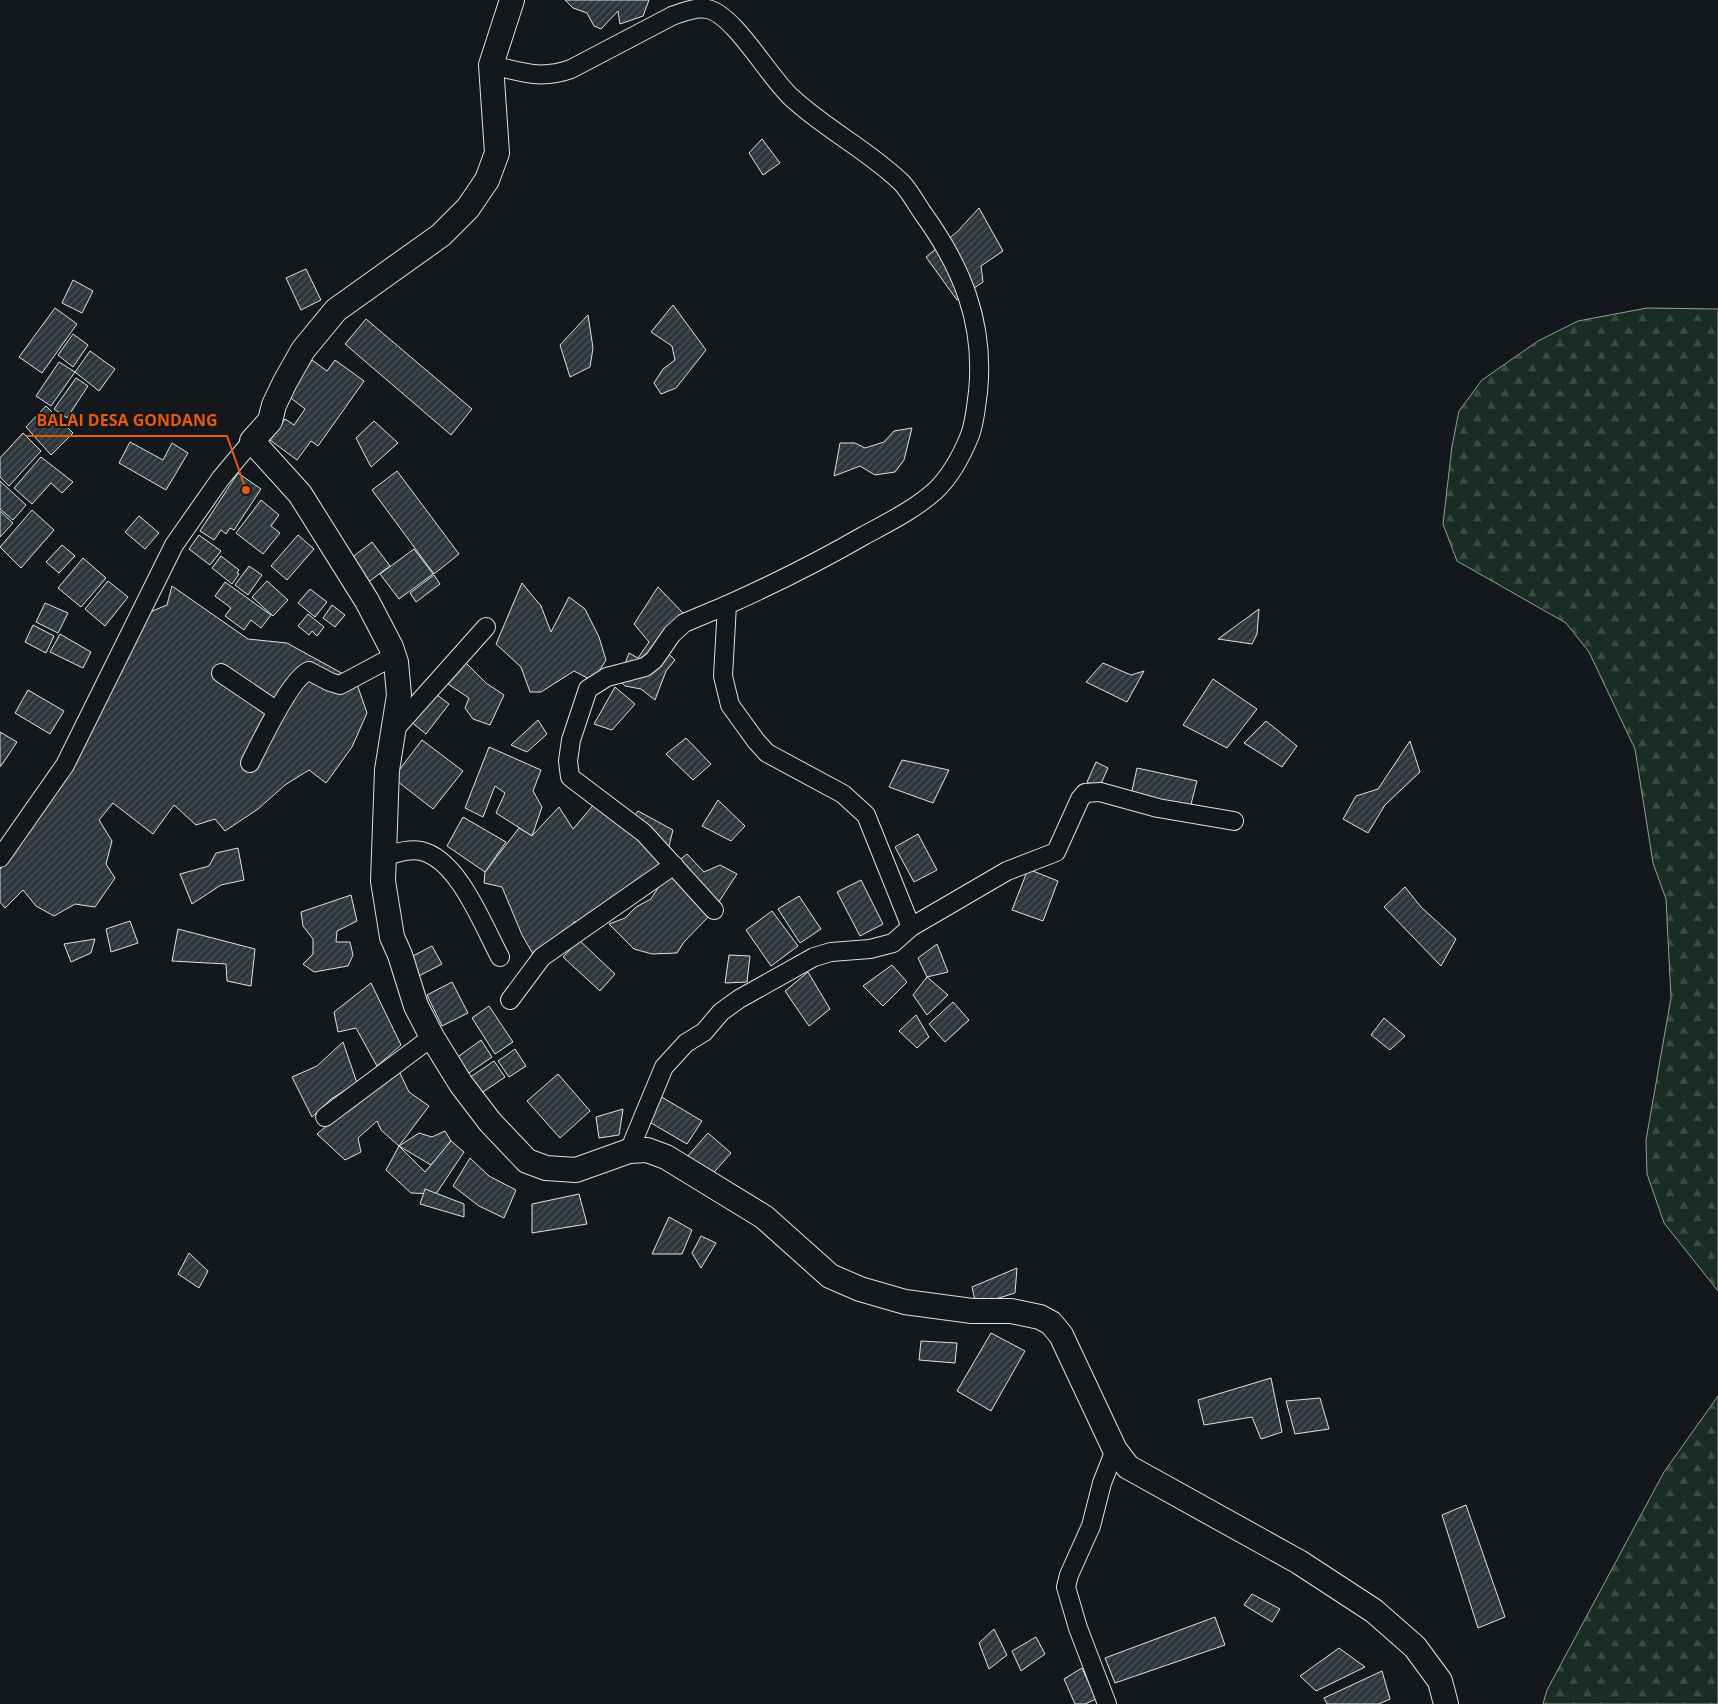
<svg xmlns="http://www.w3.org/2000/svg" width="1718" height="1704" font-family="'Open Sans',sans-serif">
<defs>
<pattern id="forest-firs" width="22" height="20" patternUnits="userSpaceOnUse" patternTransform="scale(1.25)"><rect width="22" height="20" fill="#1a2d24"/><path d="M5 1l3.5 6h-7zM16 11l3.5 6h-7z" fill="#3b4b43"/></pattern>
<pattern id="building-hatch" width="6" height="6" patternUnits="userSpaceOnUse" patternTransform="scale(1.25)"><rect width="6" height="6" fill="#2c363c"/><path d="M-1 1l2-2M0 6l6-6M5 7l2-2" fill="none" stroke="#4a5358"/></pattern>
</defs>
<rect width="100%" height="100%" fill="#14181c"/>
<g fill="url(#forest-firs)" stroke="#939e99">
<polygon points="1647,308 1718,309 1718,1291 1664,1223 1647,1174 1646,1140 1671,998 1666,899 1653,863 1635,749 1589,652 1566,623 1457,561 1443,524 1452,446 1459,411 1482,380 1538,341 1578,321"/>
<polygon points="1718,1396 1718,1704 1543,1704 1547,1690 1664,1472"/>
</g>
<g fill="url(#building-hatch)" stroke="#d8e6dc">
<polygon points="565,0 649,0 643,16 620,24 618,11 601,29 594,26 587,13 573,8"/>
<polygon points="762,139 780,163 763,175 749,153"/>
<polygon points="979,208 1003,251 981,266 983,282 957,300 926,257 957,232"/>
<polygon points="306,269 321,300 301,310 286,278"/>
<polygon points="73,280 93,291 82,313 62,303"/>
<polygon points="673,305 706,350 676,388 661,394 654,383 663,369 675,360 672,346 651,332"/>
<polygon points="55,308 77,324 42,373 19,357"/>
<polygon points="588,315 593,348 590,367 570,377 560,345"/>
<polygon points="366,319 472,409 451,435 345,344"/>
<polygon points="73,334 88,345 73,367 58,355"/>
<polygon points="90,351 115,369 99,391 75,372"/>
<polygon points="312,360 327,371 335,360 364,381 318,446 311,441 297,460 270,440 285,419 294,425 305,409 287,395"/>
<polygon points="59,362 75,372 51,406 36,396"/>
<polygon points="76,378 88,386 67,418 54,409"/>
<polygon points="46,406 73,433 51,455 26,427"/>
<polygon points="374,421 398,443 371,467 356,438"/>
<polygon points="912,428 904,460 895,472 875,475 860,466 834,476 840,443 855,443 865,448 884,442 894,431"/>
<polygon points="23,433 41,451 9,486 0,477 0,458"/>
<polygon points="130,442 163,460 172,443 188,453 166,490 119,463"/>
<polygon points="41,457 73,482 62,493 51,483 32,504 14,488"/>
<polygon points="397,471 459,554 434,574 372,490"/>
<polygon points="238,473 261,489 234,530 230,528 226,534 221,530 214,540 200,531"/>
<polygon points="0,481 26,505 13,520 0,509"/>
<polygon points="261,500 279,515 271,526 280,533 263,554 236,533"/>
<polygon points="32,510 54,530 21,568 0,547"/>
<polygon points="0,511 13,523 0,537"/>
<polygon points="139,516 159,533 145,549 125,532"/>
<polygon points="199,535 221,551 210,565 189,549"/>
<polygon points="298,535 314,549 287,580 271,566"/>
<polygon points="372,542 390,566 367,583 350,559"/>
<polygon points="62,545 75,556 59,573 46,562"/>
<polygon points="414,549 433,574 399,599 380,574"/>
<polygon points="221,556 239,570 237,573 239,574 232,584 212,568"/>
<polygon points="83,558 106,578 81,607 58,588"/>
<polygon points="249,566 262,575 248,595 235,585"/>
<polygon points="434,575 440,584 416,602 410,593"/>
<polygon points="108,581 128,597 105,626 85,609"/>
<polygon points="267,581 288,600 273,616 252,597"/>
<polygon points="225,582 271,615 261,628 251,620 244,630 225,616 231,608 215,596"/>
<polygon points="522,583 541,606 551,632 569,597 585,609 599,637 606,660 593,681 574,671 541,692 530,692 521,667 496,644"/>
<polygon points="172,586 248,639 287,643 356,681 367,713 352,747 326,783 309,770 285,785 258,809 225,831 215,819 196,825 174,805 153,834 113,803 99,820 112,841 106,864 115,878 95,907 75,904 54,916 36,906 23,890 5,908 0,902 0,869 82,740 95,724 97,710 150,612 167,605"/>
<polygon points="658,587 683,613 659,644 675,660 666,671 655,700 641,689 625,686 619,680 629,653 638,658 649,642 634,624"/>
<polygon points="310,589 327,602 315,617 298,603"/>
<polygon points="45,603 68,613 58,633 36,622"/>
<polygon points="332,605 345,615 335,627 323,618"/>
<polygon points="1259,609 1257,634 1252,644 1218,639"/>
<polygon points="308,614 324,627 317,636 312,631 309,635 298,626"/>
<polygon points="33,625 54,636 46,653 25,642"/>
<polygon points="60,634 91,652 83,668 50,652"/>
<polygon points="458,655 486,683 504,695 490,725 473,719 465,708 469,698 442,680"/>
<polygon points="1103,663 1131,675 1144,671 1127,702 1086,682"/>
<polygon points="1213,679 1257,709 1227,748 1183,725"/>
<polygon points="615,687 635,704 612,730 594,724"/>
<polygon points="28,690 64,711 50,734 15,713"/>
<polygon points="432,691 449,704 426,734 410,721"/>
<polygon points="538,720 547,734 527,752 511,745"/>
<polygon points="1266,721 1297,746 1282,767 1244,743"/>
<polygon points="0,732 17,742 1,766 0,766"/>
<polygon points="686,738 711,764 693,780 666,754"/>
<polygon points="422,740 463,771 433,809 393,778"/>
<polygon points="1410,741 1420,772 1385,805 1368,833 1343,819 1356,796 1378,789"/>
<polygon points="489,747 541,770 533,791 542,807 532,836 496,813 505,793 495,786 483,817 465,808"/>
<polygon points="902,760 949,770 933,803 889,787"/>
<polygon points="1096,762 1108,768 1099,788 1087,782"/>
<polygon points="1137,768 1197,781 1190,808 1131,795"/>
<polygon points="718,800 745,826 731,841 702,826"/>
<polygon points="596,802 628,825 638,811 673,830 668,850 648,882 589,919 574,922 564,939 536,959 522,935 502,887 484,883 485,872 519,828 532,836 559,807 573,829"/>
<polygon points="463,817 506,842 485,872 447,846"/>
<polygon points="918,834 937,870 914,882 895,847"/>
<polygon points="238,848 244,880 221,885 192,904 180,874 209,866 216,853"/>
<polygon points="687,854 704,872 720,865 737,874 711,914 684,942 677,953 652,954 634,949 609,924 625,918 636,907 651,899 672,866"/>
<polygon points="1028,869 1058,881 1043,921 1012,910"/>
<polygon points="861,880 883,924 860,936 837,892"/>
<polygon points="1405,887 1421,907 1456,939 1441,966 1384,907"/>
<polygon points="351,895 357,921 337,931 336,942 350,942 353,955 348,966 314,972 303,964 313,954 313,939 303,926 301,912"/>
<polygon points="799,896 821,929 800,943 778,909"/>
<polygon points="772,911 798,946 771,966 746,930"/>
<polygon points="130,921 138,943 111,952 106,929"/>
<polygon points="178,929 255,949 251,986 227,981 226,964 172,961"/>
<polygon points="95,939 91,953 71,962 64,944"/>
<polygon points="579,940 615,974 600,991 563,957"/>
<polygon points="937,944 948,972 927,977 918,958"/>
<polygon points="432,946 442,964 417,977 407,959"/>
<polygon points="729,955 750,956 747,982 725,983"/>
<polygon points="892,965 907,982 883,1006 863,986"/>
<polygon points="808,972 830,1009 809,1026 785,991"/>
<polygon points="927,977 948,995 927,1015 913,995"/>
<polygon points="452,982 468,1013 442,1026 427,995"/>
<polygon points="371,983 401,1045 377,1066 356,1028 338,1032 334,1012"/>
<polygon points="953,1002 969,1020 945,1042 929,1024"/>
<polygon points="489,1006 513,1042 495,1054 472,1018"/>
<polygon points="916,1015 929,1037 917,1048 899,1031"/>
<polygon points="1384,1018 1405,1036 1390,1050 1371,1035"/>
<polygon points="481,1040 492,1057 466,1075 455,1059"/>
<polygon points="343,1042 357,1083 331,1099 312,1117 292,1077 317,1066"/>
<polygon points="515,1049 526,1066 509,1077 498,1061"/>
<polygon points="494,1061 505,1077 480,1094 469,1078"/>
<polygon points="397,1067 409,1092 429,1106 399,1146 381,1130 377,1121 358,1138 361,1152 345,1160 317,1134"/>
<polygon points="558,1074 590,1111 560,1138 527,1101"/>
<polygon points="660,1096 702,1121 687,1144 646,1120"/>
<polygon points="623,1109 619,1135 599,1138 596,1117"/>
<polygon points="445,1131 451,1141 431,1165 399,1146 419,1133 432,1137"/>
<polygon points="708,1133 731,1153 709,1178 686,1158"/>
<polygon points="451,1141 464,1152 436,1194 411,1193 386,1170 399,1146 425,1172"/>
<polygon points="470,1158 489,1176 516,1190 504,1218 479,1206 453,1186"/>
<polygon points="425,1189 464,1204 464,1217 420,1204"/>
<polygon points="579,1194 587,1224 532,1233 532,1204"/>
<polygon points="669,1217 692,1230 682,1254 652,1254"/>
<polygon points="701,1236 716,1243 701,1268 692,1253"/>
<polygon points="189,1253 208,1271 199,1288 178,1274"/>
<polygon points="1017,1268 1015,1293 976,1305 972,1287"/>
<polygon points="991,1333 1025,1351 991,1411 957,1391"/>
<polygon points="921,1341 957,1343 955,1363 919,1360"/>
<polygon points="1271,1378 1282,1432 1261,1439 1252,1417 1204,1425 1198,1400"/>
<polygon points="1320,1398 1329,1429 1295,1434 1286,1401"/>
<polygon points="1466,1505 1505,1617 1478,1628 1442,1515"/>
<polygon points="1252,1594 1280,1609 1272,1622 1244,1605"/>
<polygon points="1215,1617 1225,1645 1115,1683 1105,1658"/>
<polygon points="994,1629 1007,1655 989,1669 979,1643"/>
<polygon points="1036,1637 1045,1654 1021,1671 1012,1651"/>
<polygon points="1339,1648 1365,1667 1316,1691 1300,1676"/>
<polygon points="1082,1668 1096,1699 1085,1704 1075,1704 1064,1679"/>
<polygon points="1382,1671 1390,1699 1379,1704 1327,1704 1324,1698"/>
</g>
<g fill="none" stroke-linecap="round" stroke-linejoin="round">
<g stroke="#d8e6dc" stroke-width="20">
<g id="street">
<path d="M491,65c31,7 49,15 80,4l101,-53c11,-4 23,-9 35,-7 26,4 62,68 84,88 34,32 77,53 111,86 8,9 14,20 20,29 40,55 63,111 56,180 -2,14 -3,30 -8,43 -8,20 -19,41 -35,56 -20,18 -46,31 -70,44 -45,26 -91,49 -138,70l-4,71 7,29 26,36 11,12 76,41 23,21 45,112"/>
<polyline points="221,673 277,711"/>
<polyline points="395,729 486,627"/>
<path d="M250,763c9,-18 42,-87 59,-92l21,11 10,3 54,-29"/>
<path d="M383,857c11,-3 25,-9 38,-6 37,8 62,74 79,106"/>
<polyline points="0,858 65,765 174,545 221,478 252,441"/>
<polyline points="714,910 644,833 570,777 568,761 571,740 588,689 607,677 645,667 654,660 672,634 684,623 727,605"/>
<polyline points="510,1000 542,957 674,865"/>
<polyline points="325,1117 432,1037"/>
<polyline points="629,1151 664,1067 686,1043 704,1032 721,1012 739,999 814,957 831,952 870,949 893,943 911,927 1007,871 1056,852 1080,799 1085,793 1100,792 1158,808 1234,821"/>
<polyline points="1107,1704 1078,1628 1066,1587 1069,1575 1091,1526 1102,1483 1115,1450"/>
</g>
</g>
<g stroke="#d8e6dc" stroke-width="26">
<polyline id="secondary" points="512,0 491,65 497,153 487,180 468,208 441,235 336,310 303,350 285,382 274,405 270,421 252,441 300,494 367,601 391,647 396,662 399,695 387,770 383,881 392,937 400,955 416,1006 432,1037 461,1084 490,1122 527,1161 546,1168 576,1170 629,1151 647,1150 666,1157 764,1217 830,1276 860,1289 905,1302 972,1311 1011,1311 1040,1317 1051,1323 1061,1335 1115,1450 1128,1467 1299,1562 1374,1611 1415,1647 1440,1681 1446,1704"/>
</g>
<use href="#street" stroke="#14181c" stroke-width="18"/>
<use href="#secondary" stroke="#14181c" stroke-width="24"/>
</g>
<path fill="none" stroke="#e8590c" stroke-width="2" d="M246 490L227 436H26"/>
<circle fill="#e8590c" stroke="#14181c" stroke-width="2" cx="246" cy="490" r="5"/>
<g font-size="16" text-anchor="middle" font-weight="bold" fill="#e8590c" stroke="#14181c" stroke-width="4" stroke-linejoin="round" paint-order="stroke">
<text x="127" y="426">BALAI DESA GONDANG</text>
</g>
</svg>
